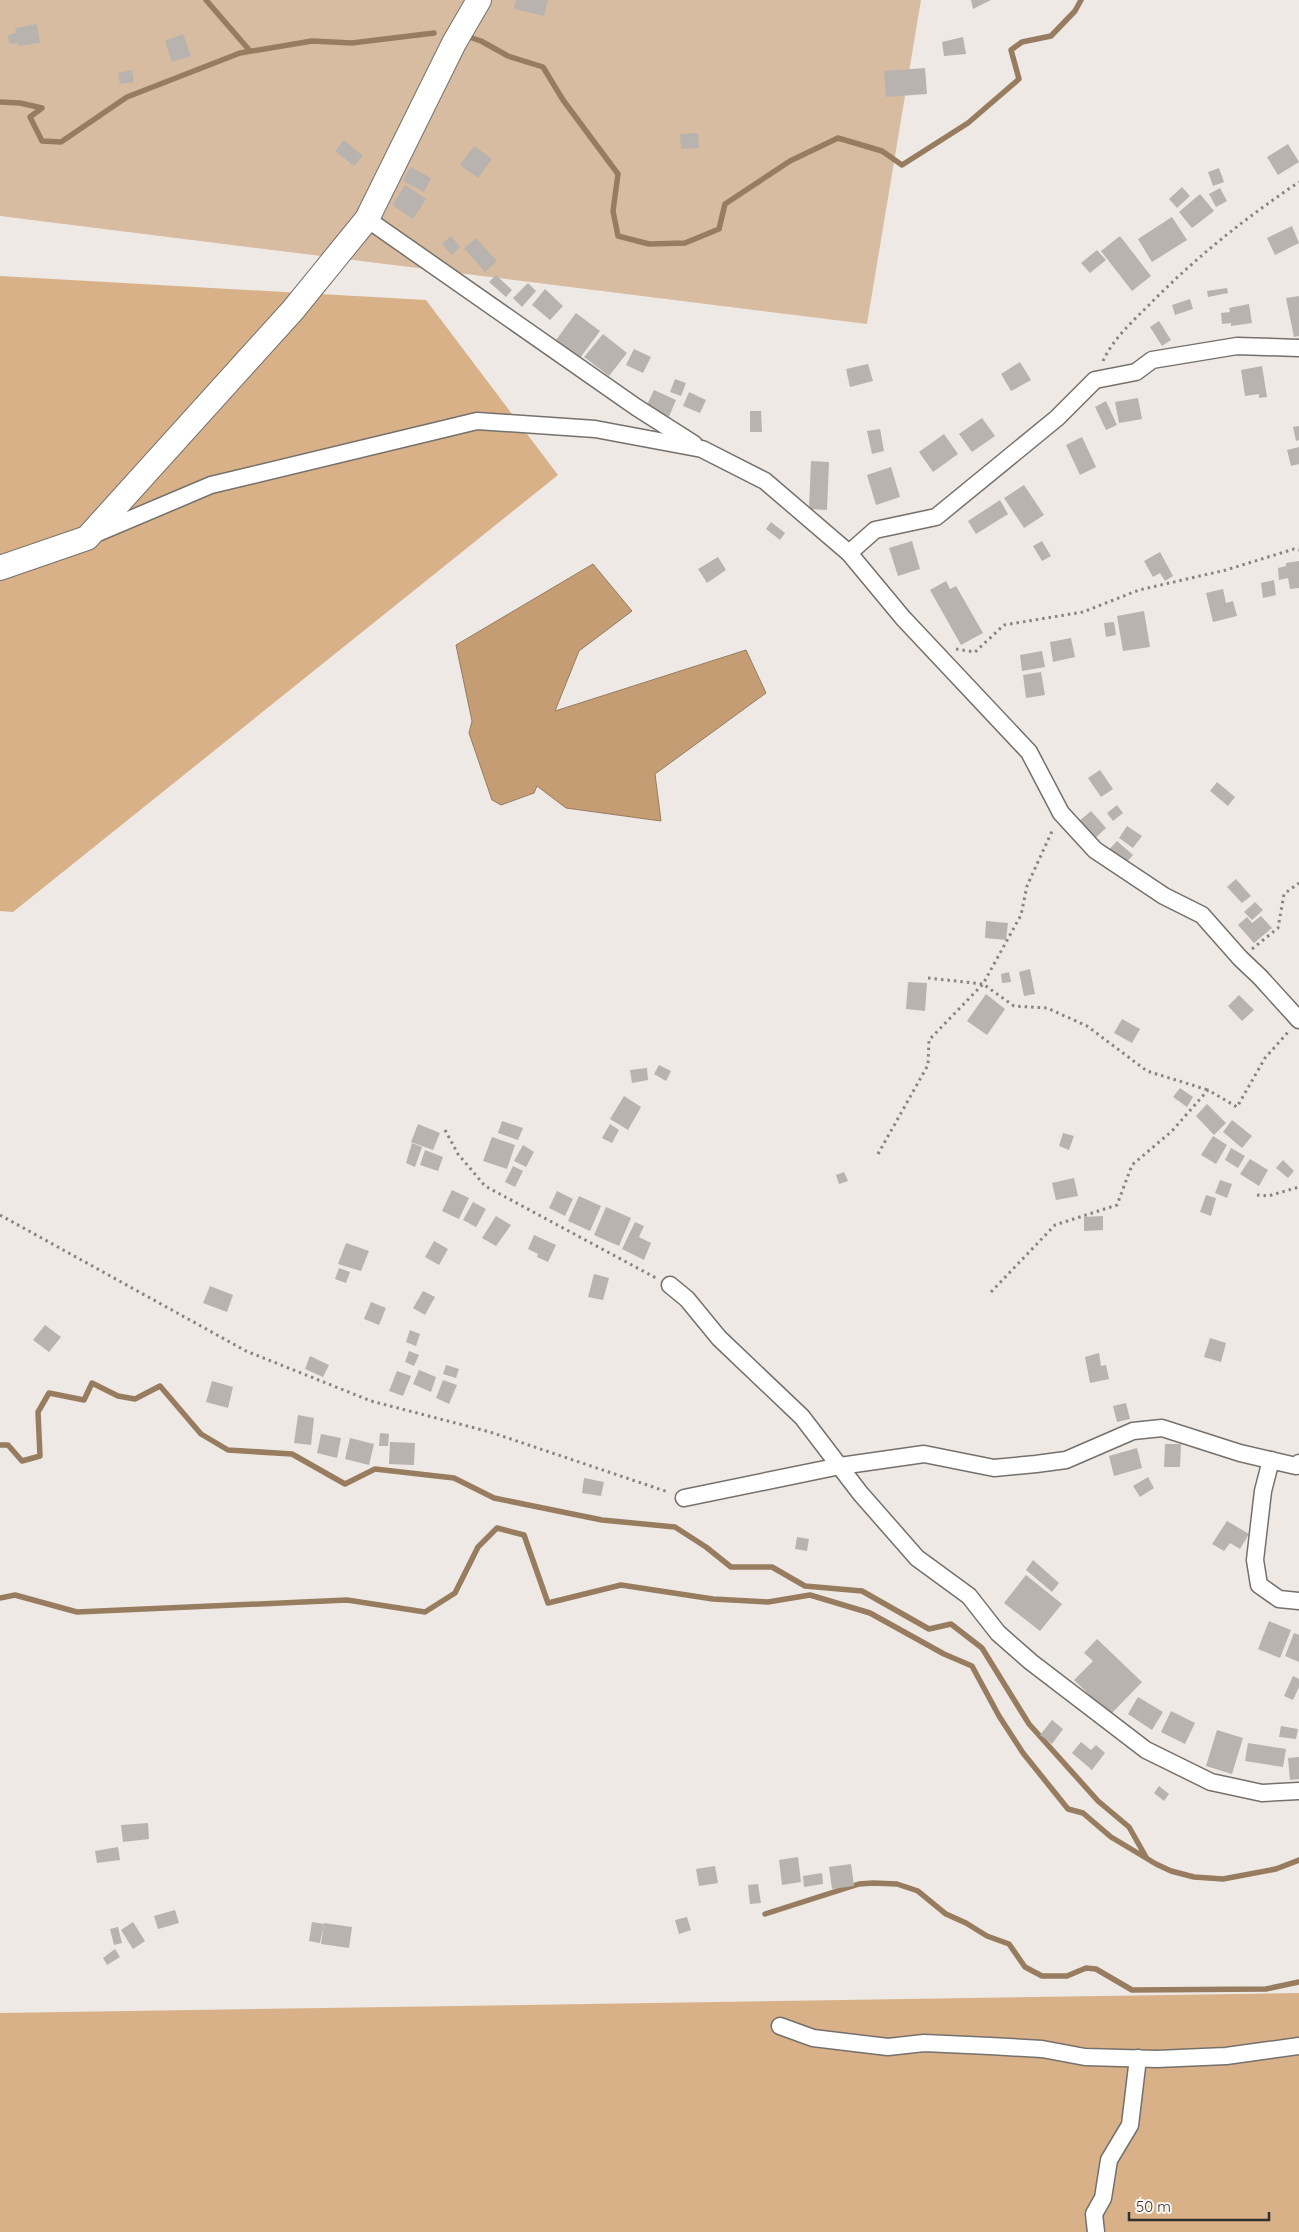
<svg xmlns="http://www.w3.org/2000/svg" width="1299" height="2232" font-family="Quicksand,sans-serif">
<rect width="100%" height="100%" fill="#eee9e4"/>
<polygon fill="#d8bca1" points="0,0 921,0 867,324 0,216"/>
<g fill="#d8b189">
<polygon points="0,276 426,300 558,475 13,912 0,911"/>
<polygon points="1299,1993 1299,2232 0,2232 0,2013"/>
</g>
<polygon fill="#c49d75" stroke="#987c60" points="593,564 632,611 579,651 555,711 746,650 766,693 655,774 661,821 566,808 537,786 534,793 501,805 492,800 469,733 472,721 456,645"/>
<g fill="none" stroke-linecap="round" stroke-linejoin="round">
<g stroke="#987c60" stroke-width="5.5">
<polyline points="206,0 250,51"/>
<polyline points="466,36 481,41 508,56 543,67 563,100 618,174 613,211 618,236 649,244 685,243 719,229 725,204 790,161 838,138 882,151 902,165 968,123 1019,79 1011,50 1022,42 1051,36 1075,11 1081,0"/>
<polyline points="0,102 20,103 42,108 30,117 42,141 61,142 127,97 240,53 312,41 352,43 434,33"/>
<polyline points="0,1445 8,1445 22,1461 40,1456 38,1412 49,1393 84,1400 92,1383 118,1396 135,1399 160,1386 201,1434 228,1450 292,1454 345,1484 375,1469 454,1478 494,1498 602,1520 675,1527 706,1547 731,1567 772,1567 805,1586 862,1591 929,1629 951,1624 982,1648 1029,1724 1098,1801 1129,1827 1146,1857"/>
<polyline points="0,1598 15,1595 77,1612 347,1600 425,1612 455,1593 478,1547 497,1528 524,1535 548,1603 621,1585 713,1599 768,1602 810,1595 870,1613 944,1654 972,1666 999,1716 1023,1753 1068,1809 1083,1813 1111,1837 1156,1864 1171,1871 1194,1877 1223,1879 1276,1869 1299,1860"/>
<polyline points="765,1914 859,1884 873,1883 897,1884 918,1891 946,1914 966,1923 987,1936 1009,1944 1025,1967 1042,1976 1067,1976 1086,1968 1096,1969 1132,1990 1266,1989 1299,1982"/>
</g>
</g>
<g fill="#b8b3ae">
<polygon points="516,0 548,0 544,16 514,9"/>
<polygon points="971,0 991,0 973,9"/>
<polygon points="37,24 40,43 18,46 18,43 9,44 8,35 16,33 15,28"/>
<polygon points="183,34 191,56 172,62 165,41"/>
<polygon points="963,37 966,54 944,56 942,42"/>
<polygon points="925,68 927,94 886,97 884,71"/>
<polygon points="132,70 134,82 120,84 118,73"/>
<polygon points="698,133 699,148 681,149 680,134"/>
<polygon points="344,140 363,156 354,166 335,151"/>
<polygon points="1288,144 1299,162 1278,175 1267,157"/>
<polygon points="474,146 492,159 478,178 460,165"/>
<polygon points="410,167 431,178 424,192 403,181"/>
<polygon points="1219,168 1224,182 1213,186 1208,172"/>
<polygon points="405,185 426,199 413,219 392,205"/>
<polygon points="1182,187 1190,196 1177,208 1169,199"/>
<polygon points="1220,188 1227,201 1216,207 1209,194"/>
<polygon points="1200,194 1214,211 1192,228 1179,212"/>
<polygon points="1172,217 1187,240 1152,262 1138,239"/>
<polygon points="1292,226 1299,243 1275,255 1267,238"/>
<polygon points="451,236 460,247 452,255 442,244"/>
<polygon points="1120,236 1151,276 1132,291 1101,251"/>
<polygon points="476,238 497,261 485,272 464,248"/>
<polygon points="1097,250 1106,260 1090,273 1081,263"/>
<polygon points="496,275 512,290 506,297 489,282"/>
<polygon points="528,283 536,291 522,307 513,298"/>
<polygon points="1227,288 1228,293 1208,297 1207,291"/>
<polygon points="545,289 563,306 550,320 532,305"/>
<polygon points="1299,296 1299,336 1294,337 1286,298"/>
<polygon points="1190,299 1193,309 1175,315 1172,305"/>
<polygon points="1249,304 1252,323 1231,326 1231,323 1222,324 1221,313 1230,312 1229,308"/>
<polygon points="576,313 600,331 580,358 556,340"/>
<polygon points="1159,321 1171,340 1162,346 1150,327"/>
<polygon points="603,334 627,353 609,376 584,357"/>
<polygon points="634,349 651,357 643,373 626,365"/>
<polygon points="1020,362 1031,380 1011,391 1001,374"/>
<polygon points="868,364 873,381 850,387 846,369"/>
<polygon points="1262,366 1267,397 1259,398 1259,394 1245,396 1241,370"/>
<polygon points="675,379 686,383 681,396 670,392"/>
<polygon points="654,390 676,400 668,419 645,409"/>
<polygon points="689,392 706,400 700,413 683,406"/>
<polygon points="1138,398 1142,419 1119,423 1115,402"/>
<polygon points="1106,401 1117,425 1106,430 1095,407"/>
<polygon points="750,411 761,411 762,432 750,432"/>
<polygon points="982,418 995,436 972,452 959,434"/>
<polygon points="1299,426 1299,440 1296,441 1293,427"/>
<polygon points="880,429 884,451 872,454 867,431"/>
<polygon points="944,434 958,454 933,472 919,452"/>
<polygon points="1082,437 1096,467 1080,475 1066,445"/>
<polygon points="1299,447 1299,464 1291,466 1287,450"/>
<polygon points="811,461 829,462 827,510 809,509"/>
<polygon points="891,467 900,497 876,505 867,475"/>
<polygon points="1024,485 1044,515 1024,528 1004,498"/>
<polygon points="1000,500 1008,514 976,534 968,521"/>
<polygon points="771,522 785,533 780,540 766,529"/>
<polygon points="912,541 920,569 898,576 889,548"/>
<polygon points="1042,541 1051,556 1042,561 1033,546"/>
<polygon points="1160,552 1173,576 1165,581 1160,573 1153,577 1144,561"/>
<polygon points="718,557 726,570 707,583 698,569"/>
<polygon points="1299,561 1299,588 1290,589 1288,578 1279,580 1278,568 1286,566 1286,563"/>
<polygon points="1274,580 1276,595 1263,598 1261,583"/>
<polygon points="946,581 950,589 956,586 983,633 961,645 930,590"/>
<polygon points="1223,589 1226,603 1233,601 1237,616 1213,622 1206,593"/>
<polygon points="1144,611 1150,647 1123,651 1117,616"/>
<polygon points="1114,622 1116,635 1106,637 1104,623"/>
<polygon points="1071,638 1075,657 1053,662 1050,642"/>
<polygon points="1042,651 1045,667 1022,671 1020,655"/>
<polygon points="1041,672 1045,695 1026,698 1023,675"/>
<polygon points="1100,770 1113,789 1101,797 1088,778"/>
<polygon points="1217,782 1235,797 1228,806 1210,791"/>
<polygon points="1117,805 1123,813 1113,821 1107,813"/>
<polygon points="1091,811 1106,828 1093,840 1077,823"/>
<polygon points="1127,826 1142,836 1133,848 1119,838"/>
<polygon points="1117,841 1133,855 1123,866 1107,852"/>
<polygon points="1236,879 1251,896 1242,903 1227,887"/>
<polygon points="1255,902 1263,910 1252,920 1244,912"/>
<polygon points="1261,916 1272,928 1254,943 1238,925 1247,917 1252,923"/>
<polygon points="986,921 1008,923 1006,940 985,938"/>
<polygon points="1030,969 1035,994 1024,996 1019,972"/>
<polygon points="1009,972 1011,982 1002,983 1001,974"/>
<polygon points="908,982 927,983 925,1011 906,1009"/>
<polygon points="986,994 1005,1009 987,1035 967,1021"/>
<polygon points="1239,995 1254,1010 1242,1021 1228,1006"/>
<polygon points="1122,1019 1140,1029 1132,1043 1114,1033"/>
<polygon points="659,1065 671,1071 666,1081 654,1074"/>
<polygon points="647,1068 648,1080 632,1083 630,1070"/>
<polygon points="1180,1088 1193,1097 1187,1107 1173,1097"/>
<polygon points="624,1096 641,1107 628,1130 610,1119"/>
<polygon points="1207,1104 1226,1123 1214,1135 1196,1116"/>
<polygon points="1232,1120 1252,1136 1242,1148 1223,1132"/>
<polygon points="502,1121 523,1128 518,1140 498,1133"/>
<polygon points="418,1124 440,1133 433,1150 411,1142"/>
<polygon points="610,1124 619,1130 612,1143 602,1138"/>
<polygon points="1063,1133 1074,1136 1069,1150 1059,1146"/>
<polygon points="1213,1136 1227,1145 1216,1164 1201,1155"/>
<polygon points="492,1137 515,1145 507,1169 483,1161"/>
<polygon points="412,1143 422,1147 415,1167 406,1163"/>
<polygon points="523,1145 534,1152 526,1167 514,1161"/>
<polygon points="1231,1148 1245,1156 1238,1168 1225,1160"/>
<polygon points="425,1150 443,1157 438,1171 420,1165"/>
<polygon points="1250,1159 1268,1170 1259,1186 1240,1174"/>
<polygon points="1283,1160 1294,1171 1288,1178 1276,1168"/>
<polygon points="513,1166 523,1171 515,1187 505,1182"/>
<polygon points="844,1172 848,1181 839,1184 836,1175"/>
<polygon points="1074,1178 1078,1196 1056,1200 1052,1183"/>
<polygon points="1220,1180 1232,1184 1227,1198 1215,1193"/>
<polygon points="452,1190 469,1198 459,1219 442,1211"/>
<polygon points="557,1191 573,1199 565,1216 549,1208"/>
<polygon points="1206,1195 1216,1198 1211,1216 1200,1212"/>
<polygon points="579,1196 601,1206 590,1231 568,1221"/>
<polygon points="473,1202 486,1209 476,1227 463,1220"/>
<polygon points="606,1207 631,1218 619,1246 594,1235"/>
<polygon points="496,1216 511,1225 496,1246 482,1238"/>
<polygon points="1103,1216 1103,1230 1084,1231 1084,1217"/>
<polygon points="635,1222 644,1226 639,1237 651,1243 644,1260 622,1249"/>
<polygon points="534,1235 556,1245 548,1262 537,1257 538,1254 528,1249"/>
<polygon points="434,1241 448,1249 439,1265 425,1257"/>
<polygon points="346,1243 369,1251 361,1271 338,1264"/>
<polygon points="339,1268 350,1272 346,1283 335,1279"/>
<polygon points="594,1274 609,1278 603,1300 588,1297"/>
<polygon points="210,1286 233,1295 227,1312 203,1303"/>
<polygon points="423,1291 435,1297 425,1315 413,1308"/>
<polygon points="371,1302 386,1308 379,1325 364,1319"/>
<polygon points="45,1325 61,1337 49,1352 33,1340"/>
<polygon points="410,1330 420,1334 416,1346 406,1342"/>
<polygon points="1210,1338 1226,1343 1221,1362 1204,1357"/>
<polygon points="409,1351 419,1355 414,1366 405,1362"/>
<polygon points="1099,1353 1101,1366 1106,1365 1109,1379 1090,1383 1085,1357"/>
<polygon points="310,1356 329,1365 323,1377 305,1369"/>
<polygon points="446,1365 459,1369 456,1378 443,1374"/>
<polygon points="419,1370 436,1377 431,1392 413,1384"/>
<polygon points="397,1371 411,1376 403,1396 389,1391"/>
<polygon points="443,1380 457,1385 449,1404 436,1398"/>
<polygon points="212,1381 233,1387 228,1408 206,1402"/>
<polygon points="1126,1403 1130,1419 1117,1422 1113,1406"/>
<polygon points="298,1415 314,1418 311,1445 294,1443"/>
<polygon points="380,1433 389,1434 388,1446 379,1446"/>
<polygon points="321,1434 341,1438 337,1458 317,1453"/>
<polygon points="350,1438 374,1444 369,1465 345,1459"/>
<polygon points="390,1442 415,1443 414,1465 389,1464"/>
<polygon points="1165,1444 1181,1444 1180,1467 1164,1467"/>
<polygon points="1137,1448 1142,1468 1114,1476 1109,1456"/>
<polygon points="1148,1477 1154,1488 1140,1497 1133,1486"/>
<polygon points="584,1478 604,1482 601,1496 582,1493"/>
<polygon points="1227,1521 1249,1534 1240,1549 1230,1543 1224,1551 1212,1544"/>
<polygon points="797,1537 809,1539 807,1551 795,1549"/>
<polygon points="1033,1560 1059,1583 1052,1592 1026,1570"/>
<polygon points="1026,1575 1062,1604 1040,1631 1004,1603"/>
<polygon points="1269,1621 1291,1630 1280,1658 1258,1649"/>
<polygon points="1294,1633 1299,1635 1299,1662 1285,1656"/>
<polygon points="1097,1639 1142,1682 1110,1715 1074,1680 1093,1661 1084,1653"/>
<polygon points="1293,1676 1299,1679 1299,1687 1293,1700 1284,1696"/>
<polygon points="1138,1697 1163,1712 1152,1730 1128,1714"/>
<polygon points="1171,1711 1195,1723 1185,1744 1161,1732"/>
<polygon points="1052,1720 1063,1729 1052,1744 1040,1735"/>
<polygon points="1281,1726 1298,1729 1296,1739 1279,1737"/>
<polygon points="1217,1730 1243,1738 1232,1774 1206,1766"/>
<polygon points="1081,1742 1091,1750 1096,1745 1105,1753 1092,1770 1072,1753"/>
<polygon points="1248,1743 1286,1749 1283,1767 1245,1761"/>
<polygon points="1299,1757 1299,1779 1290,1780 1288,1758"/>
<polygon points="1159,1786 1169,1794 1164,1801 1154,1793"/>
<polygon points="148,1823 149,1839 123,1842 121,1825"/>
<polygon points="118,1847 120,1860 97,1863 95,1851"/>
<polygon points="798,1857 801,1882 782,1885 779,1860"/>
<polygon points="851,1864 854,1886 832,1889 829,1867"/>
<polygon points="715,1866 718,1883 699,1886 696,1869"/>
<polygon points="822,1873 823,1884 804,1887 803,1876"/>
<polygon points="758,1884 761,1903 750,1904 748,1885"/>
<polygon points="175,1910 179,1923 158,1929 154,1916"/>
<polygon points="687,1917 691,1930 679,1934 675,1920"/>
<polygon points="133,1922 145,1941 133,1949 121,1930"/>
<polygon points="312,1922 324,1924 320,1943 309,1941"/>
<polygon points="324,1923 352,1927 349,1948 321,1944"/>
<polygon points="118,1927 122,1943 114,1945 110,1929"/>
<polygon points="115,1949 120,1957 107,1965 103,1958"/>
</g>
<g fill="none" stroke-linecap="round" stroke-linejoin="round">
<g stroke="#75706b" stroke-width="19">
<g id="street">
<polyline points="367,219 636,407 694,444"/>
<polyline points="93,535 211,485 477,421 595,429 702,449 765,481 849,553 903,618 1029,752 1061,813 1095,850 1164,896 1202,915 1240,958 1260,977 1299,1020"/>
<polyline points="849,553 875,530 936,517 1057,418 1095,380 1136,372 1152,360 1237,346 1299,348"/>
<polyline points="670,1285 687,1299 719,1338 802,1417 860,1493 917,1558 969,1596 998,1633 1031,1662 1146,1750 1211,1782 1262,1793 1299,1791"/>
<polyline points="1271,1460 1263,1491 1255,1560 1259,1585 1279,1599 1299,1601"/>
<polyline points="684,1498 840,1466 924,1454 994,1468 1036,1464 1066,1460 1133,1431 1162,1428 1240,1453 1296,1466 1299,1463"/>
<polyline points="780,2026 813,2038 888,2047 924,2043 990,2046 1042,2049 1085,2057 1157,2059 1226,2056 1299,2046"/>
<polyline points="1096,2232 1094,2214 1103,2198 1109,2160 1130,2125 1138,2058"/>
</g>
</g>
<g stroke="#75706b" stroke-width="26">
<polyline id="secondary" points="0,568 87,538 293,310 367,219 454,43 479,0"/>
</g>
<g stroke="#888581" stroke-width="3" stroke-dasharray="2.5 4" stroke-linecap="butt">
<path d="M1103,361c10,-22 29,-39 46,-56 46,-47 95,-86 150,-123"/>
<polyline points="956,649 975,652 1004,625 1083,612 1139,590 1226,570 1294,549 1299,550"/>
<polyline points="1252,949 1278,928 1284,894 1299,883"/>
<polyline points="928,978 983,984 1014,1006 1047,1008 1087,1026 1147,1071 1208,1090"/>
<polyline points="445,1130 458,1154 485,1186 656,1278"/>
<polyline points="878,1154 928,1065 929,1040 983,984 1021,915 1027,886 1053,829"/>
<polyline points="1257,1195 1268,1196 1299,1187"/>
<polyline points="0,1215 246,1351 371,1401 490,1432 668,1492"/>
<polyline points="991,1292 1055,1225 1117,1205 1132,1165 1172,1131 1208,1090 1237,1107 1265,1058 1289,1031"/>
</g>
<use href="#street" stroke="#fff" stroke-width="16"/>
<use href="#secondary" stroke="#fff" stroke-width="24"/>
</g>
<path d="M1129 2212v8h140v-8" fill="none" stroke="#32302e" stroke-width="2.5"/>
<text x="1136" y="2212" font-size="15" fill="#32302e" stroke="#fcf6f1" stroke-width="4" paint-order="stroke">50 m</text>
</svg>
